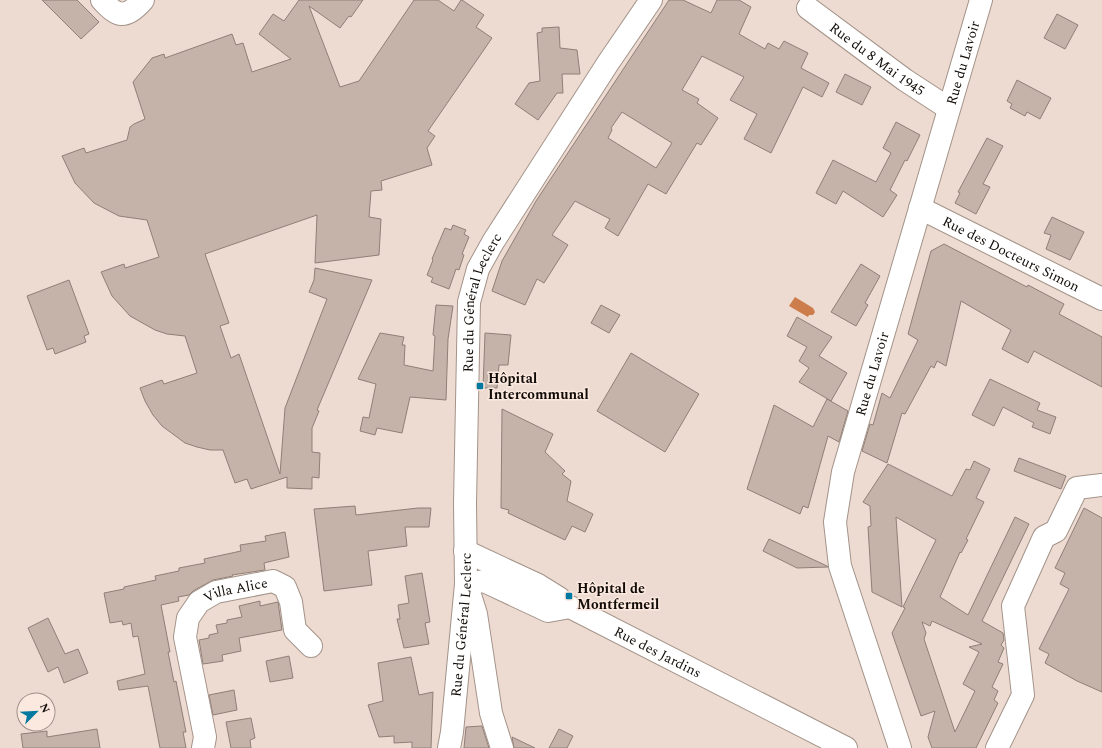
<svg xmlns="http://www.w3.org/2000/svg" width="1102" height="748" font-family="Spectral,serif">
<rect width="100%" height="100%" fill="#eddbd1"/>
<polygon fill="#cd7c4b" points="795,297 813,308 815,312 813,315 809,315 808,317 789,306"/>
<g fill="#c5b3aa" stroke="#8f7f76" fill-rule="evenodd">
<polygon points="42,0 77,0 99,22 81,39"/>
<polygon points="299,0 363,0 351,17 349,16 340,28 309,6 340,87 359,81 414,0 438,0 454,11 461,0 462,0 484,15 476,27 492,38 428,131 435,136 427,148 432,165 381,181 382,190 371,191 369,217 381,219 379,255 315,263 317,215 205,254 229,323 220,326 231,358 239,354 280,474 285,408 327,299 309,292 314,280 315,268 372,280 317,410 319,411 312,428 312,452 320,453 319,478 312,477 312,489 287,488 287,477 251,489 247,479 235,483 223,450 210,450 197,447 185,443 162,426 153,415 145,401 140,388 162,380 164,384 197,373 185,336 167,334 155,330 130,316 112,296 101,272 124,264 125,268 159,257 147,220 119,216 94,203 75,183 62,156 84,148 86,153 127,140 130,127 134,124 145,119 133,82 152,58 164,54 165,58 232,34 236,45 243,43 252,72 291,59 259,34 273,14 284,21"/>
<path d="M669,0h14l28,13 6,-13h22l12,7 -12,27 26,15 3,-6 11,6 5,-8 24,12 -7,15 28,15 -7,14 -19,-10 -32,66 -27,-14 13,-25 -27,-14 14,-23 -42,-21 -20,34 17,9 -2,4 21,15 -17,27 -4,-2 -31,51 -18,-10 -30,52 -13,-8 5,-9 -35,-18 -23,34 16,10 -24,38 -7,-4 -12,26 -33,-14 10,-30 34,-60zM622,112l50,31 -16,25 -48,-30 4,-8 -1,-2z"/>
<polygon points="1057,14 1078,25 1065,49 1044,38"/>
<polygon points="559,27 560,48 577,50 580,74 562,74 563,93 557,93 538,120 515,104 529,83 540,81 537,33 542,32 542,28"/>
<polygon points="845,74 871,87 862,105 836,92"/>
<polygon points="1017,80 1051,98 1040,119 1027,112 1025,116 1010,108 1012,104 1007,101"/>
<polygon points="896,122 920,135 907,161 905,160 890,190 897,195 883,217 843,191 836,204 816,193 833,160 876,182 891,153 883,148"/>
<polygon points="987,138 1003,146 983,184 990,187 976,214 955,203 960,193 958,192"/>
<polygon points="1052,217 1084,232 1070,260 1046,249 1051,235 1044,233"/>
<polygon points="453,225 466,230 464,234 469,237 462,254 464,255 459,270 456,269 449,289 431,282 433,278 427,275 433,260 432,259 445,228 451,230"/>
<polygon points="944,244 1027,287 1028,285 1064,304 1059,314 1102,337 1102,387 1034,351 1028,363 1002,349 1011,330 961,301 946,366 937,361 934,368 931,366 905,414 902,413 887,463 862,451 870,424 873,425 882,393 890,398 918,340 908,334 931,251"/>
<polygon points="861,264 880,276 865,303 868,305 856,326 831,312"/>
<polygon points="69,280 89,334 84,336 86,342 55,354 53,348 47,350 27,296"/>
<polygon points="436,305 453,306 448,339 446,400 410,397 402,433 377,428 375,435 360,431 363,417 369,418 376,384 358,379 380,333 404,337 402,345 405,345 404,365 433,371 435,336 433,335"/>
<polygon points="601,305 620,315 609,333 591,323"/>
<polygon points="797,317 832,337 819,356 847,373 831,401 799,382 809,368 799,361 807,347 787,336"/>
<polygon points="485,333 511,335 508,365 499,365 497,388 483,388"/>
<polygon points="631,353 699,394 665,452 597,411"/>
<polygon points="990,379 1040,403 1037,410 1056,417 1050,434 1032,427 1034,423 1003,407 994,426 972,415"/>
<polygon points="827,399 848,411 839,442 828,436 808,508 803,506 800,514 747,489 774,405 813,427"/>
<polygon points="502,409 553,434 545,452 565,471 562,474 571,481 567,501 593,514 585,532 572,526 565,540 508,513 509,510 501,508"/>
<polygon points="1019,458 1066,476 1061,489 1014,471"/>
<path d="M974,461l16,8 -14,29 8,4 -18,37 2,1 -7,13 -1,-1 -20,45 28,18 47,-98 14,7 -47,97 21,12 1,7 -3,5 3,3 -6,14 5,2 -11,23 6,4 -4,9 4,3 -22,45h-44l-4,-11 7,-26 -14,5 -29,-83 13,-25 -2,-1 33,-67 -40,-23 6,90 -30,-15 -4,-65 3,-1 -1,-20 -7,-4 25,-38 64,32 14,-27 4,1zM932,621l50,23 -13,3 10,5 -16,32 12,7 -20,41 -31,-93 2,-6 -4,-11 8,4z"/>
<polygon points="355,506 356,515 418,508 431,508 429,527 405,527 407,546 368,551 372,585 324,591 314,509"/>
<polygon points="1084,508 1102,518 1102,692 1077,681 1045,663 1049,654 1039,649 1069,589 1060,584 1065,573 1055,568"/>
<polygon points="285,532 289,557 264,563 265,570 232,575 233,576 213,580 193,591 189,595 178,597 179,601 161,605 170,652 168,652 174,682 176,681 186,732 183,732 186,748 160,748 148,686 119,690 117,681 145,674 138,636 133,637 131,623 123,625 122,621 110,623 104,593 124,589 124,587 156,580 155,576 179,571 179,568 205,563 204,559 241,551 240,545 266,541 265,536"/>
<polygon points="769,539 827,566 828,567 797,568 763,551"/>
<polygon points="422,573 430,622 425,623 429,644 404,648 397,619 400,619 398,605 409,603 405,576"/>
<polygon points="260,601 260,606 278,602 282,630 239,638 241,651 222,655 223,661 203,664 199,640 209,638 209,635 218,633 216,625 227,623 227,620 242,617 239,606"/>
<polygon points="48,618 65,654 78,649 88,673 64,683 58,667 48,672 28,628"/>
<polygon points="289,656 293,678 270,682 266,661"/>
<polygon points="411,657 419,695 433,692 431,748 412,748 412,742 394,743 394,736 379,737 368,705 383,701 378,663"/>
<polygon points="234,690 237,710 213,715 209,695"/>
<polygon points="251,718 255,738 250,740 251,748 231,748 226,722"/>
<polygon points="482,726 489,748 464,748 466,727"/>
<polygon points="97,729 100,748 23,748 21,734 47,731 47,737"/>
<polygon points="559,729 573,736 567,748 549,748"/>
<polygon points="512,737 535,748 514,748"/>
</g>
<g fill="none" stroke-linecap="round" stroke-linejoin="round">
<g stroke="#a39389" stroke-width="24">
<g id="minor">
<path d="M102,0c4,4 8,9 12,11 11,8 22,-3 29,-11"/>
<path id="s1" d="M808,8l97,72 43,28"/>
<path id="s2" d="M920,208l182,91"/>
<polyline points="465,551 538,585 559,598"/>
<path id="s3" d="M466,584l18,-3 64,30 22,-4 276,141"/>
<polyline points="470,595 476,614 491,713 502,748"/>
<path id="s4" d="M203,748l2,-11 -20,-100 3,-19 11,-16 17,-10 57,-11 12,6 6,15 4,28 16,16"/>
<path id="s5" d="M449,748l3,-16 14,-148 -1,-81 4,-201 9,-33 15,-27 115,-179 43,-63"/>
<path id="s6" d="M900,748l-60,-182 -5,-44 8,-50 138,-472"/>
<polyline points="997,748 1023,695 1013,606 1044,537 1056,531 1077,488 1102,485"/>
</g>
</g>
<use href="#minor" stroke="#fff" stroke-width="22"/>
</g>
<g fill="#0179a1" stroke="#fbe8de" stroke-width="1.5">
<rect x="476" y="382" width="8" height="8" rx="2"/>
<rect x="565" y="592" width="8" height="8" rx="2"/>
</g>
<g text-anchor="middle" dominant-baseline="central" stroke-width="3" stroke-linejoin="round" paint-order="stroke">
<g font-size="14" fill="#110c08" stroke="#fbe8de">
<text stroke="none"><textPath href="#s1" startOffset="86">Rue du 8 Mai 1945</textPath></text>
<text stroke="none"><textPath href="#s6" startOffset="713">Rue du Lavoir</textPath></text>
<text stroke="none"><textPath href="#s2" startOffset="102">Rue des Docteurs Simon</textPath></text>
<text stroke="none"><textPath href="#s5" startOffset="449">Rue du Général Leclerc</textPath></text>
<text stroke="none"><textPath href="#s6" startOffset="389">Rue du Lavoir</textPath></text>
<text stroke="none"><textPath href="#s4" startOffset="191">Villa Alice</textPath></text>
<text stroke="none"><textPath href="#s5" startOffset="124">Rue du Général Leclerc</textPath></text>
<text stroke="none"><textPath href="#s3" startOffset="210">Rue des Jardins</textPath></text>
</g>
<g font-size="14" font-weight="bold" fill="#110c08" stroke="#fbe8de" text-anchor="start">
<text x="488" y="378">Hôpital<tspan x="488" dy="16">Intercommunal</tspan></text>
<text x="577" y="588">Hôpital de<tspan x="577" dy="16">Montfermeil</tspan></text>
</g>
</g>
<g transform="translate(36 712) rotate(66)"><circle r="19" fill="#fbe8de" stroke="#9d9088"/>
<path d="M0-3L7 15L0 10L-7 15Z" fill="#0179a1"/>
<text y="-6" font-size="11" font-weight="bold" text-anchor="middle" fill="#110c08">N</text>
</g>
</svg>
